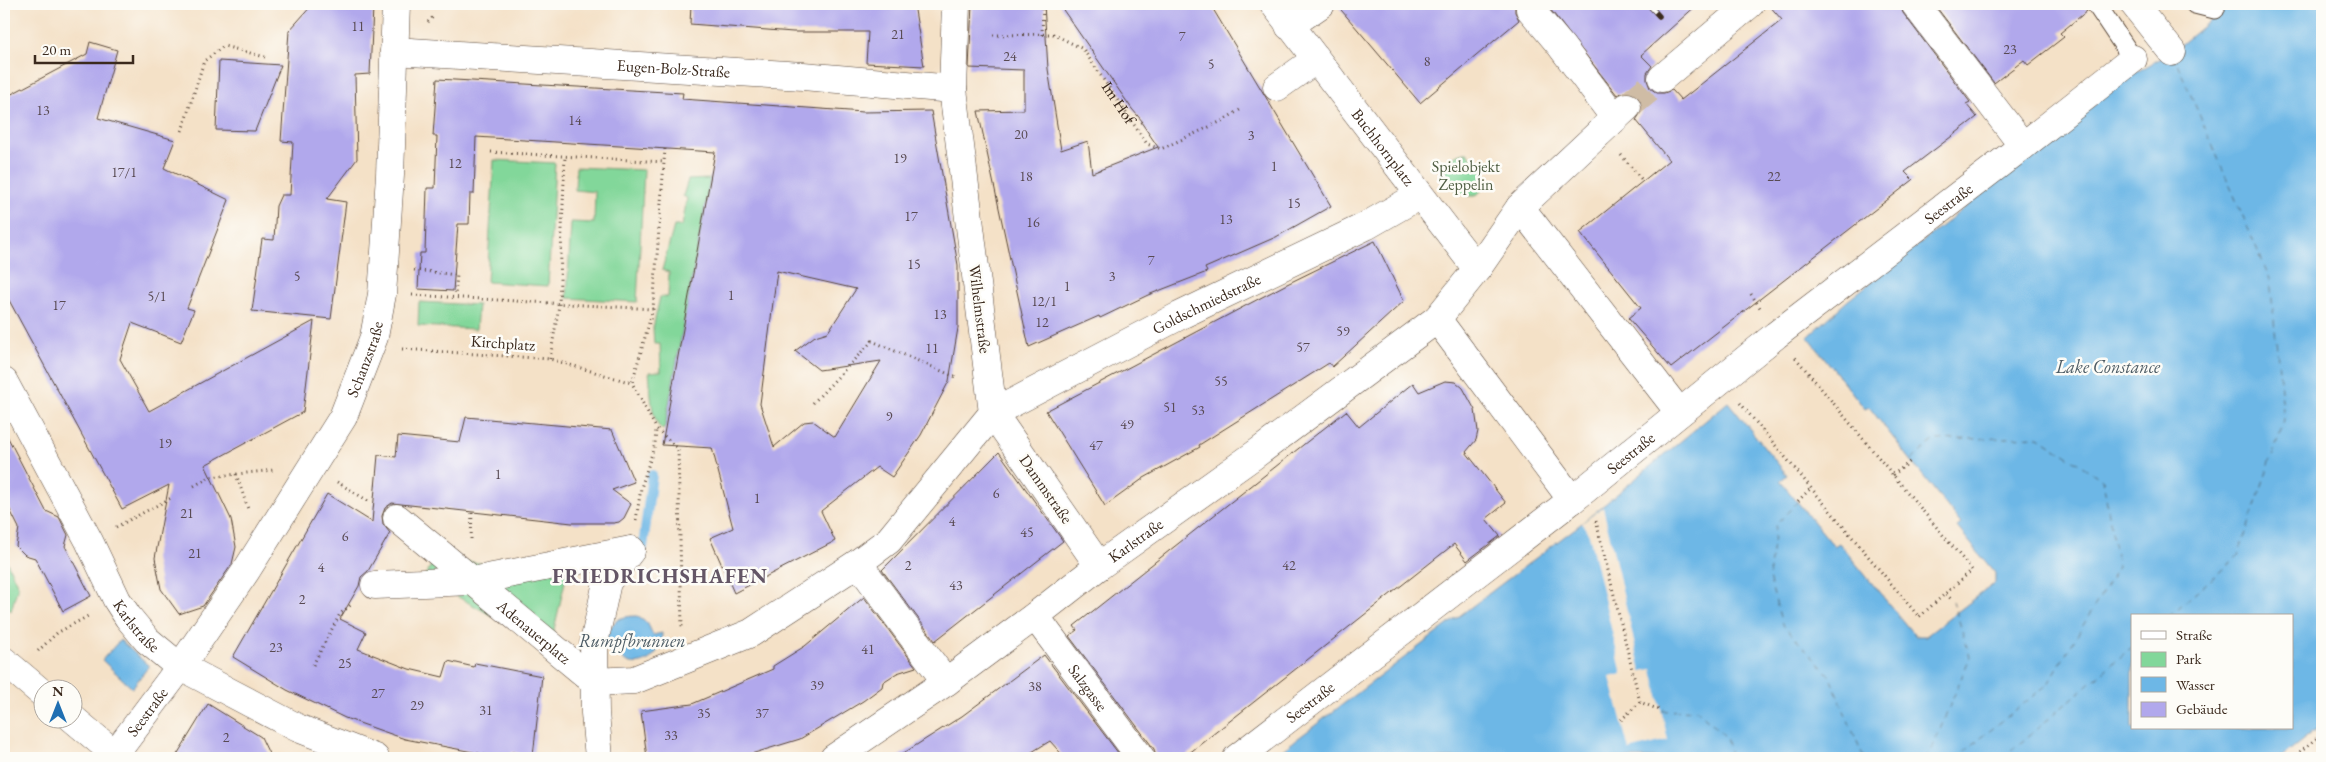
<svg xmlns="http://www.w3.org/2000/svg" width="2326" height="762" font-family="'EB Garamond',serif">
<rect width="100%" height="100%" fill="#fdfcf7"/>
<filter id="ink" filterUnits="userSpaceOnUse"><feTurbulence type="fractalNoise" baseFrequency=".02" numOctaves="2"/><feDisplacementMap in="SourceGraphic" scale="10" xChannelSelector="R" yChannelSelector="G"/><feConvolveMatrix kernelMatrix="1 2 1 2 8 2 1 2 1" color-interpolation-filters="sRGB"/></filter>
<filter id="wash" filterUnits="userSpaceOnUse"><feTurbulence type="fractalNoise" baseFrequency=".0096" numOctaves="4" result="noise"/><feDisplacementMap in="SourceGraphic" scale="20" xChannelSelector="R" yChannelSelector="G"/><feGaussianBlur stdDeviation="1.12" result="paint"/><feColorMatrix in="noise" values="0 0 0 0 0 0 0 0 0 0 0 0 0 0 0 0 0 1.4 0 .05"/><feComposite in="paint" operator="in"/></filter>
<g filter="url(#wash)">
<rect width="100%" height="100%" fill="#f4e1c7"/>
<g fill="#82d79a" stroke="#5e805c">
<path d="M1460,153h8l17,21 1,12 -10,10c-28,2 -44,-32 -16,-43z"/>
<polygon points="494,160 555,163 548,286 487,282"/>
<polygon points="576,167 644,170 637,302 567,298 571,222 594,223 595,192 575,190"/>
<path d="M710,179l-45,247 -2,4c-13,-7 -12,-44 -14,-58l12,-1 -1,-27h-6l-1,-16 7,-31h8l1,-25 -7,-2 12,-44h8l5,-28 -4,-2 5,-16z"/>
<polygon points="419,302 478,305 476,329 418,326"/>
<polygon points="4,556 18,586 11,611 4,605"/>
<polygon points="435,558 567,573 553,634 496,618 424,578"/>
</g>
<g fill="#6db7e6" stroke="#547082" fill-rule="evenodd">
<path d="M2230,4h92v721l-42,33h-1008l310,-235 146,-121 59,73 -7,6 54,65 5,-3 76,93h11l69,-53v-10l-38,-46 4,-3 -92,-117 -4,2 -57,-72 38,-35 287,-228 39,-22zM2132,616h160v112h-160z"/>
<path d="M637,616l11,8 5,11 9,-2c0,31 -35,43 -49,14l-10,1c8,-22 8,-32 34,-32z"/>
<polygon points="120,640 149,666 132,688 102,660"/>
</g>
<polygon fill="#f4e1c7" points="1603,507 1641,671 1652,669 1668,740 1629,750 1610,677 1622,674 1589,535 1582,523"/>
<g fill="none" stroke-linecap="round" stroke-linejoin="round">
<polyline stroke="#6db7e6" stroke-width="10" points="643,547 652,475"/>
<g stroke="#4c5b64" stroke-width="1" stroke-dasharray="6 5" stroke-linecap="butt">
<polyline points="1912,460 1934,440 2039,437 2103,480 2118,567 2048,684 1956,758"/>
<polyline points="1798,501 1775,526 1769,578 1782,624 1829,675 1864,758"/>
<polyline points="2169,616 2238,556 2284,421 2270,279 2177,63"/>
<polyline points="1662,711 1697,710 1726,737 1731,758"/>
<polyline points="1925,758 1932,749 1970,657 1953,601"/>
<polyline points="2003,758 2132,647"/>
</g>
</g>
<g id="blocks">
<g fill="#b1a8ec" fill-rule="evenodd">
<polygon points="313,4 359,4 373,7 370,74 355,75 357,159 327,199 346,202 331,319 252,311 262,239 274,240 276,206 281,195 290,195 293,142 281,141 289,31"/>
<polygon points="691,4 914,4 924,66 866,63 868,32 793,32 690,24"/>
<polygon points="972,4 1044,4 1048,69 1061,150 1088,141 1092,173 1158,147 1141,122 1143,122 1132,109 1059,4 1210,4 1331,206 1276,237 1205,268 1207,272 1148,295 1100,318 1099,316 1029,347 978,111 1024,110 1024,70 969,68"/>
<polygon points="1336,4 1515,4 1515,12 1519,20 1420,103"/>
<polygon points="1546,4 1698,4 1641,55 1652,66 1647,73 1647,80 1650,88 1657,93 1664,93 1672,90 1681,100 1782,20 1768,4 1900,4 1903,13 1970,102 1966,104 1977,117 1905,172 1913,180 1671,368 1628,318 1641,308 1580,232 1669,160 1636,120 1642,111 1642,103 1639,97 1631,92 1624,92 1617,95"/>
<polygon points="1934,4 2085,4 2087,11 2060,33 2064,37 2028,65 2024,60 1994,83"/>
<polygon points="90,42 117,50 98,118 175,140 164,168 229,200 187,308 194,310 181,342 132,323 120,359 149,411 314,321 303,412 205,465 231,519 236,547 232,564 203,606 179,614 161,589 155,558 169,485 122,509 4,291 4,98 87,54"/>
<polygon points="219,61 281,65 255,131 216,130"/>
<path d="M437,79l246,14 -1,6 181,13 68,-1 27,154v63l-9,53 -28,54 -29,42 -15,-10 -56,44 14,30 -101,52 -24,-55 23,-10 -21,-80 -50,-3 53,-293 -239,-15 -2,57h-4l-1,30h-11l-5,67 -35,-2 2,-36h5l2,-65h8l2,-52h-4zM777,271l79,18 -28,43 -13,4 -20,15 24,19 62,-9 -46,76 -22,-16 -9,1 -30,25 -14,-43z"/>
<polygon points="1375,241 1404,301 1332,367 1329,363 1199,445 1200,447 1144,478 1105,506 1046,411 1285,285"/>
<polygon points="1445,381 1456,382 1463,388 1475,410 1478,431 1476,440 1466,452 1506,503 1486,519 1500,536 1467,561 1454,544 1183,758 1156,758 1154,749 1069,636 1077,630 1074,626 1346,411 1359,427 1413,383 1419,392"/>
<polygon points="466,417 612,430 634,482 612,490 631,504 624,518 619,522 614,523 572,523 392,503 385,508 382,516 383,524 390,533 368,571 361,577 359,586 340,619 366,632 358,649 409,669 443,677 448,661 474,667 475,663 542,676 533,756 512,752 511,758 504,758 405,739 345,718 287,690 233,657 327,494 372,522 378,455 396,457 398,436 460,442"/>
<polygon points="4,430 46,511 59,517 68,535 65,546 91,596 63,611 35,558 25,555 16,546 19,528 4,498"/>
<polygon points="999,452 1063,541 935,641 882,570"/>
<polygon points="864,597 916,667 897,673 883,682 882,687 863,701 800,739 738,758 647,758 641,711 692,704 773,669 773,666 805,646"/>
<polygon points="1044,655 1122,758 1065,758 1050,741 1022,758 896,758 962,716"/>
<polygon points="208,704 261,737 271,758 175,758"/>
</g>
</g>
</g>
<g filter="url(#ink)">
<use href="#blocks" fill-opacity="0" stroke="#574537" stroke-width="1"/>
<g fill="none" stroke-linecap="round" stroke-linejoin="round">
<polyline stroke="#cfbca5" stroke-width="28" stroke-dasharray="28 14" stroke-linecap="butt" points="1627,107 1662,78"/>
<g stroke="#574537" stroke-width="21">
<g id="lane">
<polyline points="2096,4 2133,59"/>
<polyline points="2195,4 2215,9"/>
</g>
</g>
<g stroke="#574537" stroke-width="29">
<g id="street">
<path id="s2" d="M1274,4l203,265"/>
<polyline points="1915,4 2023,146"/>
<polyline points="1530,9 1561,46 1615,118"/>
<polyline points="1289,26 1321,4"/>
<path id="s3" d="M394,51l409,25 150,13"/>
<polyline points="1662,78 1750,4"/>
<polyline points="1277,87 1315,60"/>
<polyline points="1520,207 1679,412"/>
<polyline points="1437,319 1572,500"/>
<path id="s4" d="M4,382l85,159 28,59 11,17 19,23 29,24 122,64 77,30"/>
<path id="s5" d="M397,518l198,164 39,-2 117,-47 107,-70 31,-23 104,-127 -40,-324 3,-85"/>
<polyline points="858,563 946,682"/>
<path id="s6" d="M1099,566l-106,-153 186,-97 187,-90 54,-31"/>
<polyline points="375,585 472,581 631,550"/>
<path id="s7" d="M1035,616l106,142"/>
<polyline points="4,661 42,693"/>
<polyline points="72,718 115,754"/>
<path id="s8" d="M112,758l69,-92 65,-95 97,-154 31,-80 8,-43 2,-27 6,-92 6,-171"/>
<polyline points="599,758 595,713 594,643 607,582 631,550"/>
<path id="s9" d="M834,758l112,-76 89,-66 64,-50 154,-110 184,-137 40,-50 43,-62 107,-100"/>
<path id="s10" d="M1237,758l335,-258 204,-165 247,-189 110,-87"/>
</g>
</g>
<g stroke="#574537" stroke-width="29">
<polyline id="secondary" points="2134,4 2172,52"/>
</g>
<g stroke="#574537" stroke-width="3" stroke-dasharray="1 4" stroke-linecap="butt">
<polyline points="1689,4 1695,10"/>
<polyline points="428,22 435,15"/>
<path id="s1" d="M993,35l60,-1 30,15 64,95 14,5 61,-28 21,-13"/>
<polyline points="1042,35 1043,4"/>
<polyline points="182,131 204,61 224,46 265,57"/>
<polyline points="665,149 653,309 632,383 656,428 678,449 682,627"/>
<polyline points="491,152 664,162"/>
<polyline points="1621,155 1643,181"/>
<polyline points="414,270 457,275 455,296"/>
<polyline points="1751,294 1761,309"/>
<polyline points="412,295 653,309"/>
<polyline points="402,349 550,359 632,383"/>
<polyline points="550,359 559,305 565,155"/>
<polyline points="813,403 872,341 958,378"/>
<polyline points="1740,403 1919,617 1972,570 1795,357"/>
<polyline points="236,474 248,509"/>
<polyline points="1893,475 1912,460"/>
<polyline points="337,482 370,502"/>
<polyline points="194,486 210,477 274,470"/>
<polyline points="1798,501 1811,488"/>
<polyline points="636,520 641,488 655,444 656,429"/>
<polyline points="1596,521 1640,702 1662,711"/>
<polyline points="116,527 171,498"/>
<polyline points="471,539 472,513"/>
<polyline points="1946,594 1953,601"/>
<polyline points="38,651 57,633 90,615"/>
<polyline points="313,665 340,614 353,603"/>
<polyline points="1621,720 1640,702"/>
<polyline points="2292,758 2322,734"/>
</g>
<use href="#lane" stroke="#fff" stroke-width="19"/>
<use href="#street" stroke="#fff" stroke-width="28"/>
<use href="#secondary" stroke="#fff" stroke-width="28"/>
<g stroke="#3b2a1e" stroke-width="5.5">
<polyline id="rail" points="1648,4 1659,16"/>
</g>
<use href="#rail" stroke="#fdfcf7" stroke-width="4" stroke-dasharray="11" stroke-linecap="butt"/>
</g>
</g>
<g text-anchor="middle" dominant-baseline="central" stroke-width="5" stroke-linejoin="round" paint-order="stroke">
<g font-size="14" fill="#584a52">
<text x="358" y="26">11</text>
<text x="898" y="34">21</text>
<text x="1182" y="36">7</text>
<text x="2010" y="49">23</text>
<text x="1010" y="56">24</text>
<text x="1427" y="61">8</text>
<text x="1211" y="64">5</text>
<text x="43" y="110">13</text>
<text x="575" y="120">14</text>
<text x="1021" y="134">20</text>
<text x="1251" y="135">3</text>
<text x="900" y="158">19</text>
<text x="455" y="163">12</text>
<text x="1274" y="166">1</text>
<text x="124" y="172">17/1</text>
<text x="1026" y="176">18</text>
<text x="1774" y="176">22</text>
<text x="1294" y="203">15</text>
<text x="911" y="216">17</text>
<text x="1226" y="219">13</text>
<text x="1033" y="222">16</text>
<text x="1151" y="260">7</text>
<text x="914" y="264">15</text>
<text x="297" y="276">5</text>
<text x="1112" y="276">3</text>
<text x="1067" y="286">1</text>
<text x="731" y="295">1</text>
<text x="157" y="296">5/1</text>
<text x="1044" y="301">12/1</text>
<text x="59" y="305">17</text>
<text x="940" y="314">13</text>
<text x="1042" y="322">12</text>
<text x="1343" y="331">59</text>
<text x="1303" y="347">57</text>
<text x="932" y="348">11</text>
<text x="1221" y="381">55</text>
<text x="1170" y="407">51</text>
<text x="1198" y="410">53</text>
<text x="889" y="416">9</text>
<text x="1127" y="424">49</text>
<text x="165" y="443">19</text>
<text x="1096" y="445">47</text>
<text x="498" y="474">1</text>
<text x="996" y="493">6</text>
<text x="757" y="498">1</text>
<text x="187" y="513">21</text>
<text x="952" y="521">4</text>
<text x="1027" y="532">45</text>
<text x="345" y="536">6</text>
<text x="195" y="553">21</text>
<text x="908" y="565">2</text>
<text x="1289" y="565">42</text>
<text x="321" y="567">4</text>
<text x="956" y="585">43</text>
<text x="302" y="599">2</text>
<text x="276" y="647">23</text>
<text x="868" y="649">41</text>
<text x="345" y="663">25</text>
<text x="817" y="685">39</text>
<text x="1035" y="686">38</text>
<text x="378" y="693">27</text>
<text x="417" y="705">29</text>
<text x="486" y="710">31</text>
<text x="704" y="713">35</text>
<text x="762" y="713">37</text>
<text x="671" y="735">33</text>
<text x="226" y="737">2</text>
</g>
<g font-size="16" fill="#3b2a1e" stroke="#fdfcf7">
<text stroke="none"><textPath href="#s3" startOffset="280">Eugen-Bolz-Straße</textPath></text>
<text stroke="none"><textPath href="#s1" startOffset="158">Im Hof</textPath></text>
<text stroke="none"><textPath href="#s2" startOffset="180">Buchhornplatz</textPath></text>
<text stroke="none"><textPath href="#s10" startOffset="902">Seestraße</textPath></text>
<text stroke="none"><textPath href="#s6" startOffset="426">Goldschmiedstraße</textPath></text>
<text transform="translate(980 309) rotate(83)">Wilhelmstraße</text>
<text transform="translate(503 343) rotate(4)">Kirchplatz</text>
<text stroke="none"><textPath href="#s8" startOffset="474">Schanzstraße</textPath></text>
<text stroke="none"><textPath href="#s10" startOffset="498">Seestraße</textPath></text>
<text transform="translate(1046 489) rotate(55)">Dammstraße</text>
<text stroke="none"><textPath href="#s9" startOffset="372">Karlstraße</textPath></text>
<text stroke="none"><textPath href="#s4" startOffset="278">Karlstraße</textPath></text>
<text stroke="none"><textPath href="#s5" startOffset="178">Adenauerplatz</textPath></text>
<text stroke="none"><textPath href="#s7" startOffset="89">Salzgasse</textPath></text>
<text stroke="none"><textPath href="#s10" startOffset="92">Seestraße</textPath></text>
<text stroke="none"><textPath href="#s8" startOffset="58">Seestraße</textPath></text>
</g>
<g font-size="16" fill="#505e43" stroke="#fdfcf7">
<text x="1466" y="166">Spielobjekt<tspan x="1466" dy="18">Zeppelin</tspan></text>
</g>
<g font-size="18" font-style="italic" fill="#4c5b64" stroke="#fdfcf7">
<text x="2108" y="366">Lake Constance</text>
<text x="632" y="640">Rumpfbrunnen</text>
</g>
<g font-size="21" font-weight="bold" letter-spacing="1" fill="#645666" stroke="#fdfcf7">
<text x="660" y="575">FRIEDRICHSHAFEN</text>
</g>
</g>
<rect width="2326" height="762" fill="none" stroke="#fdfcf7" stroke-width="20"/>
<rect x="2131" y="614" width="162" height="115" fill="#fdfcf7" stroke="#afa8a0"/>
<rect x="2141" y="631" width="25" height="8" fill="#ffffff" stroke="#afa8a0"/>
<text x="2176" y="640" font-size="15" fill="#3b2a1e">Straße</text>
<rect x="2141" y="652" width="25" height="15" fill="#82d79a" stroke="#afa8a0"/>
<text x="2176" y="664" font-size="15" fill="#3b2a1e">Park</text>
<rect x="2141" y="677" width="25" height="15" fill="#6db7e6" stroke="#afa8a0"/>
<text x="2176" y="690" font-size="15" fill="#3b2a1e">Wasser</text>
<rect x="2141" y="702" width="25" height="15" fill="#b1a8ec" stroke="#afa8a0"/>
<text x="2176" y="714" font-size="15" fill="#3b2a1e">Gebäude</text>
<g transform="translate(58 704)"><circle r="24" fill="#fdfcf7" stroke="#afa8a0"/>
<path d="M0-4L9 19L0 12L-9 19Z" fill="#1f6fb2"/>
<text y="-8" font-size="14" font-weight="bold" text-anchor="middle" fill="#3b2a1e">N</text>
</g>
<path d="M35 55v8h98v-8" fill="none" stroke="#3b2a1e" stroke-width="2.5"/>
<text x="42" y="55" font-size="15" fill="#3b2a1e" stroke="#fdfcf7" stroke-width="4" paint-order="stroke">20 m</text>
</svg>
